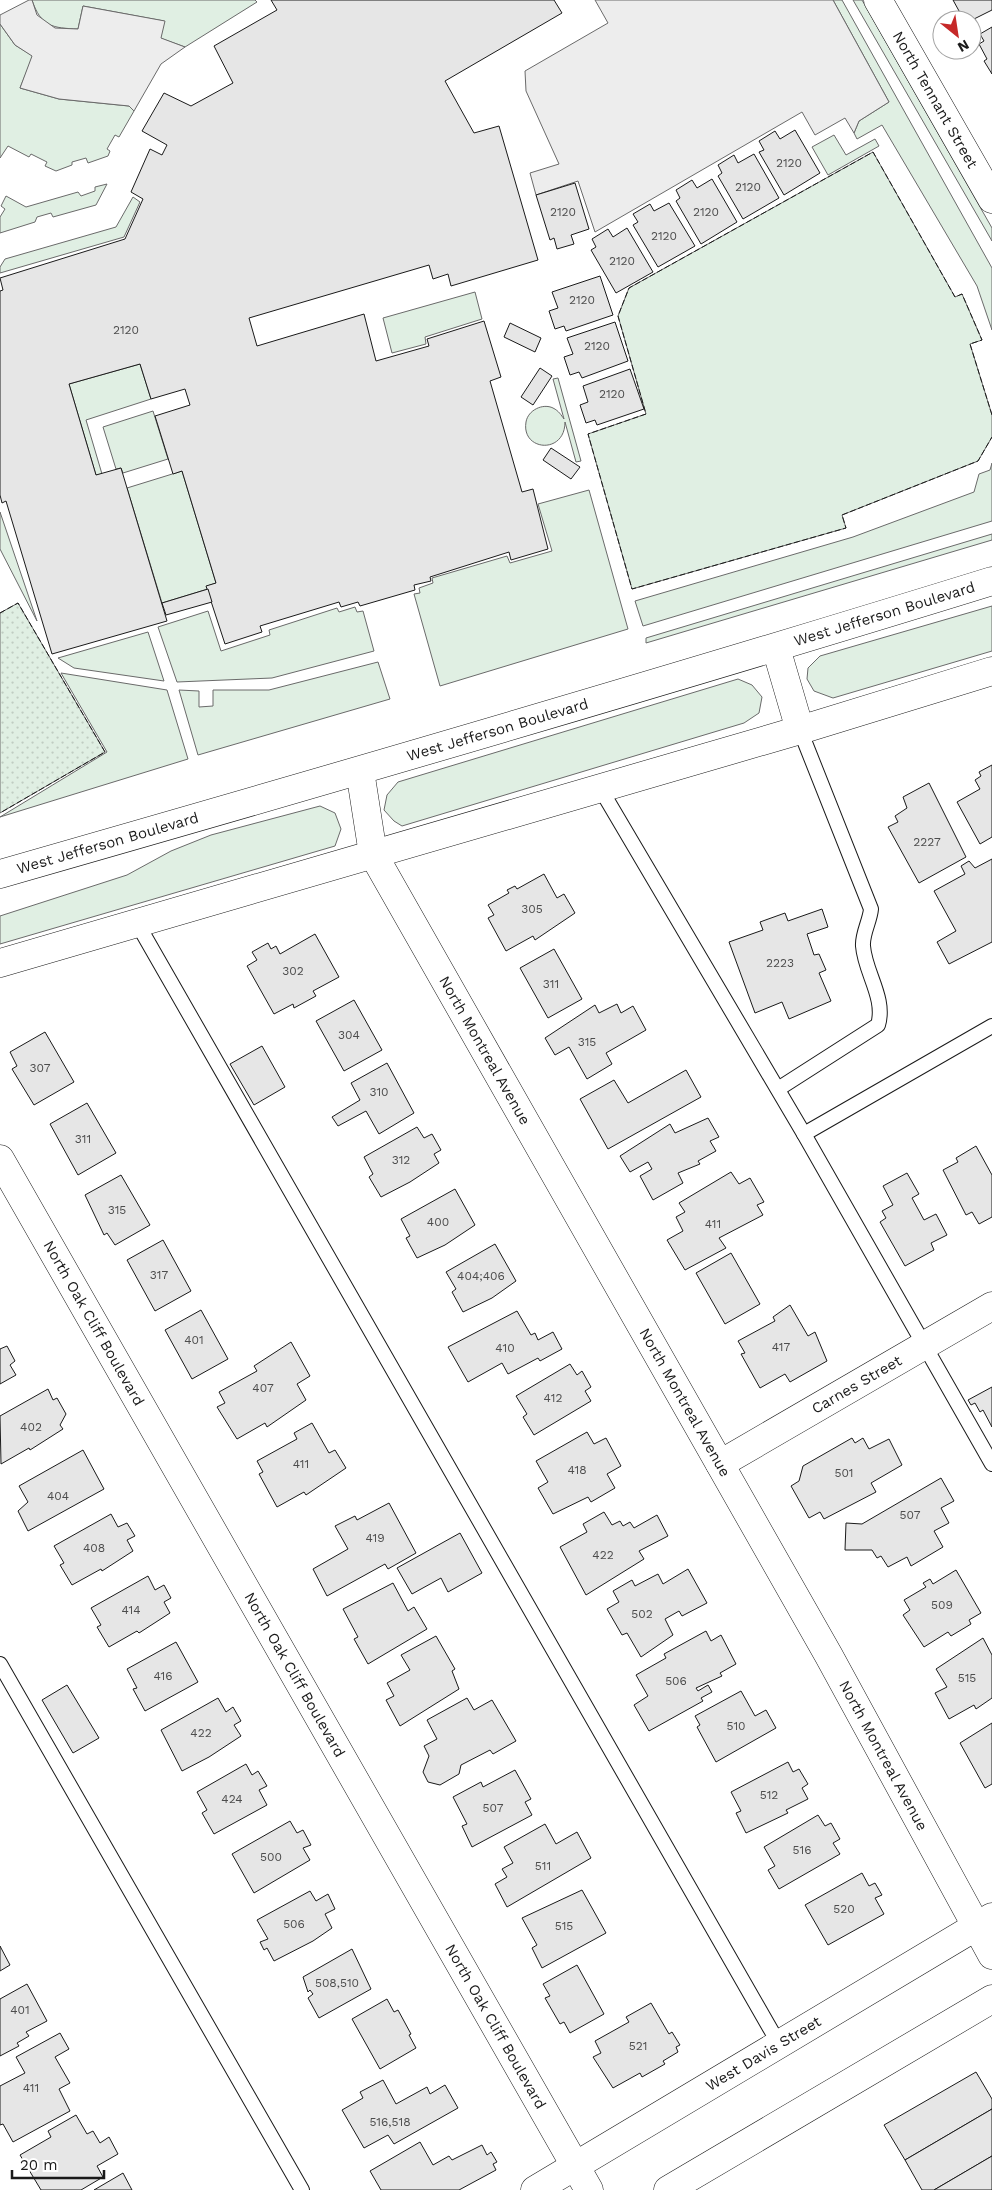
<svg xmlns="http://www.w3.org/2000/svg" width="992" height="2190" font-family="'Work Sans',sans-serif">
<defs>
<pattern id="park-dots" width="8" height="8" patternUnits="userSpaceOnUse" patternTransform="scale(1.25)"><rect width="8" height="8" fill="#e0efe3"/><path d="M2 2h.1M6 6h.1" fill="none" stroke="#c0ccc2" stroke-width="1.8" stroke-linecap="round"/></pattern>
</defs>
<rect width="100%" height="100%" fill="#fff"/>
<g fill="#e0efe3" stroke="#6a6a6a">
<path d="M32,0h223l2,2 -72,45 -25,-9 4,-17 -81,-15 -5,23c-25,-1 -37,-2 -46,-29z"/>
<polygon points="833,0 842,0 992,268 992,330 977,286 882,125 857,139 854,133 859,121 889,102"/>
<polygon points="853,0 862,0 992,228 992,241"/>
<polygon points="0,24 15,45 33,56 20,88 59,99 129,106 134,111 119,137 115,135 107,149 110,151 108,156 88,163 86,158 72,162 72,165 56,171 45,166 47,162 31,154 29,157 8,146 0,158"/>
<polygon points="834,135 846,155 875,139 879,146 828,175 812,147"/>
<polygon points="873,152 955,297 962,294 982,340 970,344 992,415 992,437 978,461 842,515 846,528 632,589 588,434 646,414 618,316 629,288"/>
<polygon points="107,184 96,205 53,217 51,213 37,217 35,222 0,233 0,217 5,209 1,206 6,196 26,207 78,192 81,196 95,191 95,187"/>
<polygon points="133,197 140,202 124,237 0,273 0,267 5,259 116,227"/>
<polygon points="475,292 482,319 425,337 426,344 392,353 383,318"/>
<polygon points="140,364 151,399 86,420 102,474 96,475 69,384"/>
<path d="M558,378l23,83 -5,1 -11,-40c0,33 -44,29 -39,0 2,-12 17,-19 27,-14 6,3 8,7 11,11l-11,-40z"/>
<polygon points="153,411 168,459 123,473 121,468 116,469 103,427"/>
<polygon points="992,463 992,521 643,626 635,601 853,537 974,492 979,474 990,470"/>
<polygon points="182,471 216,583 207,586 208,589 162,603 127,488"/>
<polygon points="589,490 628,629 440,686 414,594 420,593 419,588 433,583 432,578 507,556 510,563 552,551 538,504"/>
<polygon points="0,512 37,621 0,549"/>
<polygon points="992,534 992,540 646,643 646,638"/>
<polygon points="992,606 992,651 833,698 814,691 807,679 808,668 820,656"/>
<polygon points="355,607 357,612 363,611 374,651 272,678 177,682 158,627 208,611 221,651 270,635 269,630 337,608 339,612"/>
<polygon points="148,632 164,681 74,668 58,658"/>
<polygon points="378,662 390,699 198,755 179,690 199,691 199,707 213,706 213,690 269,690"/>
<polygon points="61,673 167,690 188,759 0,817 107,752"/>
<polygon points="738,679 752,685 762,697 759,713 744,723 402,826 394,821 384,810 387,795 398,782"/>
<polygon points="320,806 335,813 341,829 335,846 0,944 0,916 127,875 171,851 211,835"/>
</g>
<polygon fill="url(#park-dots)" stroke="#6a6a6a" points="18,603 105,752 0,813 0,613"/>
<g fill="#ededed" stroke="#6a6a6a">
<polygon points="29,0 32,0 37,15 55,28 78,29 83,6 165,21 161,38 185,47 161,64 134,111 129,106 59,99 20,88 32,56 15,45 0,24 0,15"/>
<polygon points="595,0 833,0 889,102 859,121 854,133 845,118 815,135 802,112 595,232 578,181 536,195 530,173 559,164 526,91 525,71 608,23"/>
</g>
<g fill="#e6e6e6" stroke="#1a1a1a">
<polygon points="271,0 554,0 562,13 445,81 474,133 499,126 538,260 451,286 448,274 433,279 429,265 249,318 257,346 364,314 376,361 429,346 427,339 484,321 501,377 490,381 522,492 533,489 548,549 511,560 509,552 430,577 431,581 414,585 415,590 360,606 358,602 341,607 339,602 260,626 262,632 225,644 206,586 216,583 182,471 173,474 155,416 190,405 185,389 151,399 140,364 69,384 96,475 121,468 167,621 52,654 6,501 2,503 0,495 0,291 3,290 0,278 125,239 143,199 131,192 150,149 162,155 167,145 142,131 164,93 191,106 233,83 214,46 277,10"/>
<polygon points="953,0 992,0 992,10 972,20 964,20"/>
<polygon points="992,27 992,74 984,61 987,59 979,44 984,41 980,34"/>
<polygon points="795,130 820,173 784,195 759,152 764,150 759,141 775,131 780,139"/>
<polygon points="754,154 779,198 743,219 718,176 722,173 718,165 734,155 738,163"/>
<polygon points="712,179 737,222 701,244 676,201 680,198 676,190 692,180 697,188"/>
<polygon points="575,183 589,229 571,235 574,244 557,249 554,238 550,240 536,195"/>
<polygon points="669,203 695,246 658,267 633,225 638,222 633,214 650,204 654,211"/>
<polygon points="627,228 653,272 616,293 591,250 596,247 592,239 608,229 613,237"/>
<polygon points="600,276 613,315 566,331 564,326 555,329 549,311 558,308 552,292"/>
<polygon points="615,322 628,361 582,378 579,372 570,375 564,357 573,354 567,338"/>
<polygon points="510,323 541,338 535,352 504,337"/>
<polygon points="540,368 552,376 533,405 521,397"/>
<polygon points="630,369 644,409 597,425 595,420 586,423 580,405 588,402 583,386"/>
<polygon points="551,448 580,467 571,479 543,460"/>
<polygon points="208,589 212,602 166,615 162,603"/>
<polygon points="992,765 992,837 980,844 957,802 980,789 975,780 981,776 979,772"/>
<polygon points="929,783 966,857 919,883 888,827 898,822 895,816 907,808 903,797"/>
<polygon points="992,859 992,942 949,964 937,942 956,931 934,891 965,874 961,866 969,861 975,868"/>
<polygon points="544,874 557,898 564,894 575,913 535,940 533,936 506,951 488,918 494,915 488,905 509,893 507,890 515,886 517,889"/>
<polygon points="822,909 828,927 807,934 814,955 819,954 826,970 819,973 831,1001 789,1019 782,1002 755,1013 729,942 763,930 760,922 785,913 788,921"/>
<polygon points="315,934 339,977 313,991 316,996 294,1008 293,1004 274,1014 247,966 257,960 252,952 268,943 271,949 276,946 280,954"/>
<polygon points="554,949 582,999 548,1018 520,968"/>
<polygon points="354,1000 382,1050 344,1071 316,1021"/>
<polygon points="617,1004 621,1013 633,1006 646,1030 606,1053 612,1064 587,1079 569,1047 555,1055 545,1038 595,1005 599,1013"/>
<polygon points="45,1032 74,1082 34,1105 12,1069 17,1066 10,1052"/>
<polygon points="262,1046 285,1087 254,1105 230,1064"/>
<polygon points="387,1063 414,1113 379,1134 366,1111 338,1126 332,1117 360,1100 351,1083"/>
<polygon points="686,1070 701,1097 608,1149 580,1099 614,1080 628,1103"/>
<polygon points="87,1103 116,1153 78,1175 50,1124"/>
<polygon points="708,1118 719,1137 710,1141 716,1151 698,1161 700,1164 678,1173 683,1183 653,1200 640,1176 652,1169 648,1162 630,1172 620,1156 670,1124 675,1133"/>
<polygon points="417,1127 424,1138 432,1134 441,1150 434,1154 439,1163 410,1182 381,1197 369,1177 373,1174 364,1157"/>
<polygon points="976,1146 992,1175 992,1217 979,1224 972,1212 966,1215 943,1170 958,1162 956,1158"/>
<polygon points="731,1172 739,1184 750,1178 764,1202 757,1205 763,1215 719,1238 726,1248 685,1270 667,1240 683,1231 676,1217 685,1212 679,1203"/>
<polygon points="907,1173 919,1194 912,1198 924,1220 936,1214 947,1235 931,1243 934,1250 905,1266 880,1222 886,1218 882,1211 893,1205 883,1186"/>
<polygon points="121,1175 150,1225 115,1245 107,1233 104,1235 85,1195"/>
<polygon points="455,1189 475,1225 445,1245 417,1258 406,1238 410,1236 401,1219"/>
<polygon points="163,1240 191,1291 155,1311 127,1260"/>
<polygon points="495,1244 516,1281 492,1298 463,1312 452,1292 456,1289 446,1272"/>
<polygon points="731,1253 760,1304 725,1324 696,1273"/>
<polygon points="790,1305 808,1336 815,1332 827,1361 790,1382 785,1374 760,1388 741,1354 745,1353 738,1341 775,1321 773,1317"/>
<polygon points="201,1310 228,1359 192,1379 165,1330"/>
<polygon points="517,1311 531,1335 535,1333 538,1340 553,1332 562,1349 540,1361 538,1358 508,1374 502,1363 468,1382 448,1347"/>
<polygon points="291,1342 310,1376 297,1384 306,1400 267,1427 265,1423 237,1439 217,1407 225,1403 219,1392 257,1371 254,1366"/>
<polygon points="7,1346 15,1361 10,1365 16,1375 0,1384 0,1349"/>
<polygon points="570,1364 577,1375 582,1371 591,1387 585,1391 591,1401 534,1435 523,1417 527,1414 516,1396"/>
<polygon points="992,1387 992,1427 983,1410 980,1412 975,1403 971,1405 968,1400"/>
<polygon points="48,1389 53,1400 57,1398 66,1414 60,1425 63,1429 30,1450 29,1448 1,1464 0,1416"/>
<polygon points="312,1423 329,1453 335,1450 346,1468 306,1495 304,1492 277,1507 259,1474 263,1472 257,1461 297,1439 294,1433"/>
<polygon points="587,1432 594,1444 606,1438 621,1466 607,1474 615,1488 591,1502 588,1497 553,1514 538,1488 548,1482 536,1461"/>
<polygon points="852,1438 855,1443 863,1438 869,1449 889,1439 902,1465 871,1483 876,1492 824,1519 820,1512 809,1518 791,1486 799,1481 803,1466"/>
<polygon points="83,1450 104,1489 28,1531 18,1511 28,1502 19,1486"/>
<polygon points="941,1478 954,1501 941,1508 949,1523 934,1531 943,1547 911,1566 907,1557 888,1567 881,1556 877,1558 872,1550 845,1550 846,1523 862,1524"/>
<polygon points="389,1503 416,1553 388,1569 385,1564 327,1596 313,1569 348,1549 335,1526 355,1516 357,1520"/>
<polygon points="604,1512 612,1525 620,1521 623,1526 630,1522 634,1528 657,1515 668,1536 639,1551 644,1559 586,1595 560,1547 587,1532 583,1524"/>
<polygon points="111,1514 118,1527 127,1523 135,1536 127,1540 133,1551 102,1571 101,1569 72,1585 60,1565 64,1563 54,1546"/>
<polygon points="460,1533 482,1573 448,1592 441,1578 412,1594 397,1568"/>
<polygon points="688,1569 707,1603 682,1616 679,1611 665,1619 673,1635 641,1657 627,1633 622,1635 607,1609 619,1602 613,1591 632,1580 635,1586 658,1574 663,1584"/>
<polygon points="956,1570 981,1613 969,1620 971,1624 951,1636 948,1632 924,1647 903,1615 910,1610 904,1600 926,1587 923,1583 930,1579 933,1584"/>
<polygon points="148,1576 155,1590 164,1585 171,1598 164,1602 170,1613 139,1633 137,1631 109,1647 97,1627 101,1625 91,1608"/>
<polygon points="393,1583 408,1611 414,1607 427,1629 368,1664 354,1639 358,1637 343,1609"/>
<polygon points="706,1631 711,1641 721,1635 736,1664 720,1673 722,1676 696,1688 698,1691 708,1685 712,1692 701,1698 703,1701 649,1731 634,1705 648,1696 636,1675 666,1658 664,1654"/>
<polygon points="436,1636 455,1669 452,1671 459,1689 400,1726 386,1700 394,1696 387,1683 410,1670 401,1655"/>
<polygon points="983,1638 992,1655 992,1698 976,1709 974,1705 949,1719 935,1693 947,1687 936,1669"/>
<polygon points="176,1642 198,1682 145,1711 133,1689 137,1688 127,1669"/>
<polygon points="67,1685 99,1738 73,1753 42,1700"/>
<polygon points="741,1691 755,1716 766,1710 776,1728 716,1762 697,1727 700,1725 695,1716"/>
<polygon points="218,1698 226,1712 233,1707 241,1721 234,1725 241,1736 209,1757 182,1771 161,1730"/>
<polygon points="467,1698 474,1710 492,1700 516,1741 493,1754 490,1750 461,1765 459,1774 440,1785 428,1782 423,1772 429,1756 424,1746 437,1739 427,1720"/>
<polygon points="992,1723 992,1784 985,1788 960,1743"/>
<polygon points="788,1762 793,1772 799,1769 808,1784 802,1788 808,1799 786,1810 788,1813 746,1833 736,1813 741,1811 731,1792"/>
<polygon points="246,1764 252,1775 258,1771 267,1786 259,1790 267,1805 214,1834 202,1813 207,1810 197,1792"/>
<polygon points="515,1770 531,1799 525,1802 532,1815 472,1847 462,1826 467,1824 453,1797 481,1782 483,1787"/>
<polygon points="818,1815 825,1826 831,1823 840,1839 833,1843 840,1854 779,1889 768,1870 775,1866 764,1847"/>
<polygon points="290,1821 297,1833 303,1830 311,1845 303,1848 310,1860 254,1893 232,1854"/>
<polygon points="545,1824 556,1844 577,1832 591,1858 507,1907 495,1884 507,1877 502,1869 513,1863 504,1847"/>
<polygon points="862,1873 869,1886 875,1883 882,1895 875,1898 884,1914 828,1945 805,1905"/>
<polygon points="582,1890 606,1933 542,1968 532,1948 537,1945 522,1918"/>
<polygon points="310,1891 316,1901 328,1894 335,1909 325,1914 332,1928 313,1941 274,1961 267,1948 264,1950 260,1942 268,1939 257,1920"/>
<polygon points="0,1946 10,1965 0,1971"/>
<polygon points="352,1949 371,1989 319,2018 308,1998 313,1994 310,1990 308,1992 303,1977"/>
<polygon points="577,1965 604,2014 570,2033 564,2022 560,2024 545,1998 550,1996 543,1984"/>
<polygon points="27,1984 47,2021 26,2032 29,2036 17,2043 19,2046 0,2056 0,1999"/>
<polygon points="387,1999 394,2012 398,2010 411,2034 409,2035 416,2048 380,2069 352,2019"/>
<polygon points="651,2003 669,2034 672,2032 680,2045 676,2047 678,2052 663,2061 665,2064 642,2077 640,2073 613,2088 593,2057 601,2053 595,2041 629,2022 626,2017"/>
<polygon points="60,2033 69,2049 55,2057 70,2083 59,2089 70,2111 13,2142 3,2124 0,2125 0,2086 25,2073 16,2057"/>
<polygon points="976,2072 992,2099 992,2109 905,2160 884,2125"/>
<polygon points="383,2080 396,2104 427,2087 430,2094 445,2085 458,2108 394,2144 388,2135 364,2148 342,2110 363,2098 360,2092"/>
<polygon points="992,2109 992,2156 934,2190 922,2190 905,2160"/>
<polygon points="76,2115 87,2134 93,2131 100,2143 109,2137 118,2154 97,2166 103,2177 81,2190 41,2190 20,2155 51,2137 48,2131"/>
<polygon points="420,2142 433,2165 449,2156 452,2160 482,2145 487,2155 491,2152 497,2162 493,2164 496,2170 459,2190 381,2190 370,2171"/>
<polygon points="992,2156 992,2190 934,2190"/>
<polygon points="123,2173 132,2190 94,2190"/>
</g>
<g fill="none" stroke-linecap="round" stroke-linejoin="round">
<g stroke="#1a1a1a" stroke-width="16">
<g id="lane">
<polyline points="600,788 804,1134 992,1464"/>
<polyline points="137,923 779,2044"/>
<path d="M778,1089l100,-64c8,-27 -13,-52 -15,-79 -1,-12 7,-25 8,-37l-71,-179"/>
<polyline points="804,1134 992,1026"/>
<polyline points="0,1664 302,2190"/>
</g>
</g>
<g stroke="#1a1a1a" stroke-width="29">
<g id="street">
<path id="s1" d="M878,0l114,199"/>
<path id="s2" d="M373,854l456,802 163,299"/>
<path id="s3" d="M0,1159l589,1031"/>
<path id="s4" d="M720,1464l272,-158"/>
</g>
</g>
<g stroke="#1a1a1a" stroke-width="29">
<g id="secondary">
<polyline points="776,648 800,730"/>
<polyline points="360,771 373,854"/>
<path id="s5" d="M0,874c332,-95 662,-191 992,-293"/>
<polyline points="0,963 800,730 992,671"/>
<path id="s6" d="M535,2190l457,-273"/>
<polyline points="668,2190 992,1999"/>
</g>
</g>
<use href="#lane" stroke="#fff" stroke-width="14"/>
<use href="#street" stroke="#fff" stroke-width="28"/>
<use href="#secondary" stroke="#fff" stroke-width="28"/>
<g stroke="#1a1a1a" stroke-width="1" stroke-dasharray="6 2.5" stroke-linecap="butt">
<polyline points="992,415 970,344 982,340 962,294 955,297 873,152 629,288 618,316 646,414 588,434 632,589 846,528 842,515 978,461 992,437"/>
<polyline points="0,613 18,603 105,752 0,813"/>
</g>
</g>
<g text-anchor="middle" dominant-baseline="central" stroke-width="4" stroke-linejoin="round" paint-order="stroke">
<g font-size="12" fill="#4d4d4d">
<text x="789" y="163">2120</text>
<text x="748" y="187">2120</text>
<text x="563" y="212">2120</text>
<text x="706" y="212">2120</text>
<text x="664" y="236">2120</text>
<text x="622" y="261">2120</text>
<text x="582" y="300">2120</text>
<text x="126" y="330">2120</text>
<text x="597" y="346">2120</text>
<text x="612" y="394">2120</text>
<text x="927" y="842">2227</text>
<text x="532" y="909">305</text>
<text x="780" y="963">2223</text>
<text x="293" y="971">302</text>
<text x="551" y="984">311</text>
<text x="349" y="1035">304</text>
<text x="587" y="1042">315</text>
<text x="40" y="1068">307</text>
<text x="379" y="1092">310</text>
<text x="83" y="1139">311</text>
<text x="401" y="1160">312</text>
<text x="117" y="1210">315</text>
<text x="438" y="1222">400</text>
<text x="713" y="1224">411</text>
<text x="159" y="1275">317</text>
<text x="481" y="1276">404;406</text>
<text x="194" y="1340">401</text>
<text x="781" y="1347">417</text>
<text x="505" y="1348">410</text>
<text x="263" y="1388">407</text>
<text x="553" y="1398">412</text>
<text x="31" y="1427">402</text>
<text x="301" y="1464">411</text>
<text x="577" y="1470">418</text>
<text x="844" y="1473">501</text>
<text x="58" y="1496">404</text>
<text x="910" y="1515">507</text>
<text x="375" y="1538">419</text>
<text x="94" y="1548">408</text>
<text x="603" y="1555">422</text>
<text x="942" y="1605">509</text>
<text x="131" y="1610">414</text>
<text x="642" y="1614">502</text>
<text x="163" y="1676">416</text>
<text x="967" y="1678">515</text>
<text x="676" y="1681">506</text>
<text x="736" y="1726">510</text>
<text x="201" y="1733">422</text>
<text x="769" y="1795">512</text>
<text x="232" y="1799">424</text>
<text x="493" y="1808">507</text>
<text x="802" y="1850">516</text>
<text x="271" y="1857">500</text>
<text x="543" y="1866">511</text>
<text x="844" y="1909">520</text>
<text x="294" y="1924">506</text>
<text x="564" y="1926">515</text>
<text x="337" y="1983">508,510</text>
<text x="20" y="2010">401</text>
<text x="638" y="2046">521</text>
<text x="31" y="2088">411</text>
<text x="390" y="2122">516,518</text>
</g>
<g font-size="15" fill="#1a1a1a" stroke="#fff">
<text stroke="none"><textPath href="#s1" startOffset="115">North Tennant Street</textPath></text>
<text stroke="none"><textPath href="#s5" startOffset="922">West Jefferson Boulevard</textPath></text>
<text stroke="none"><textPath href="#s5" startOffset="518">West Jefferson Boulevard</textPath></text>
<text stroke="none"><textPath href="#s5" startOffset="112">West Jefferson Boulevard</textPath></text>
<text stroke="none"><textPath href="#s2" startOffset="226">North Montreal Avenue</textPath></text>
<text stroke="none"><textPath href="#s3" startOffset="189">North Oak Cliff Boulevard</textPath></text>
<text stroke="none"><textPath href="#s4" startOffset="158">Carnes Street</textPath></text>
<text stroke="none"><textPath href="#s2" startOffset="631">North Montreal Avenue</textPath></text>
<text stroke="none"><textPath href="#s3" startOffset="594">North Oak Cliff Boulevard</textPath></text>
<text stroke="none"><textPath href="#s2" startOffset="1036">North Montreal Avenue</textPath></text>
<text stroke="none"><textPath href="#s3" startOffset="999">North Oak Cliff Boulevard</textPath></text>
<text stroke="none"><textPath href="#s6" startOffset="266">West Davis Street</textPath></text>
</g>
</g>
<g transform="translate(957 35) rotate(150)"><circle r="24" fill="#ffffff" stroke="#a3a3a3"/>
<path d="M0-4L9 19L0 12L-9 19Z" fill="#c62828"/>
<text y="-8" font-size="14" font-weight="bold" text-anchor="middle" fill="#1a1a1a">N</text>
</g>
<path d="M12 2170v8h92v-8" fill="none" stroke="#1a1a1a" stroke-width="2.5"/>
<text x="20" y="2170" font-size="15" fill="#1a1a1a" stroke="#ffffff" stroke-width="4" paint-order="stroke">20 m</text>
</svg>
